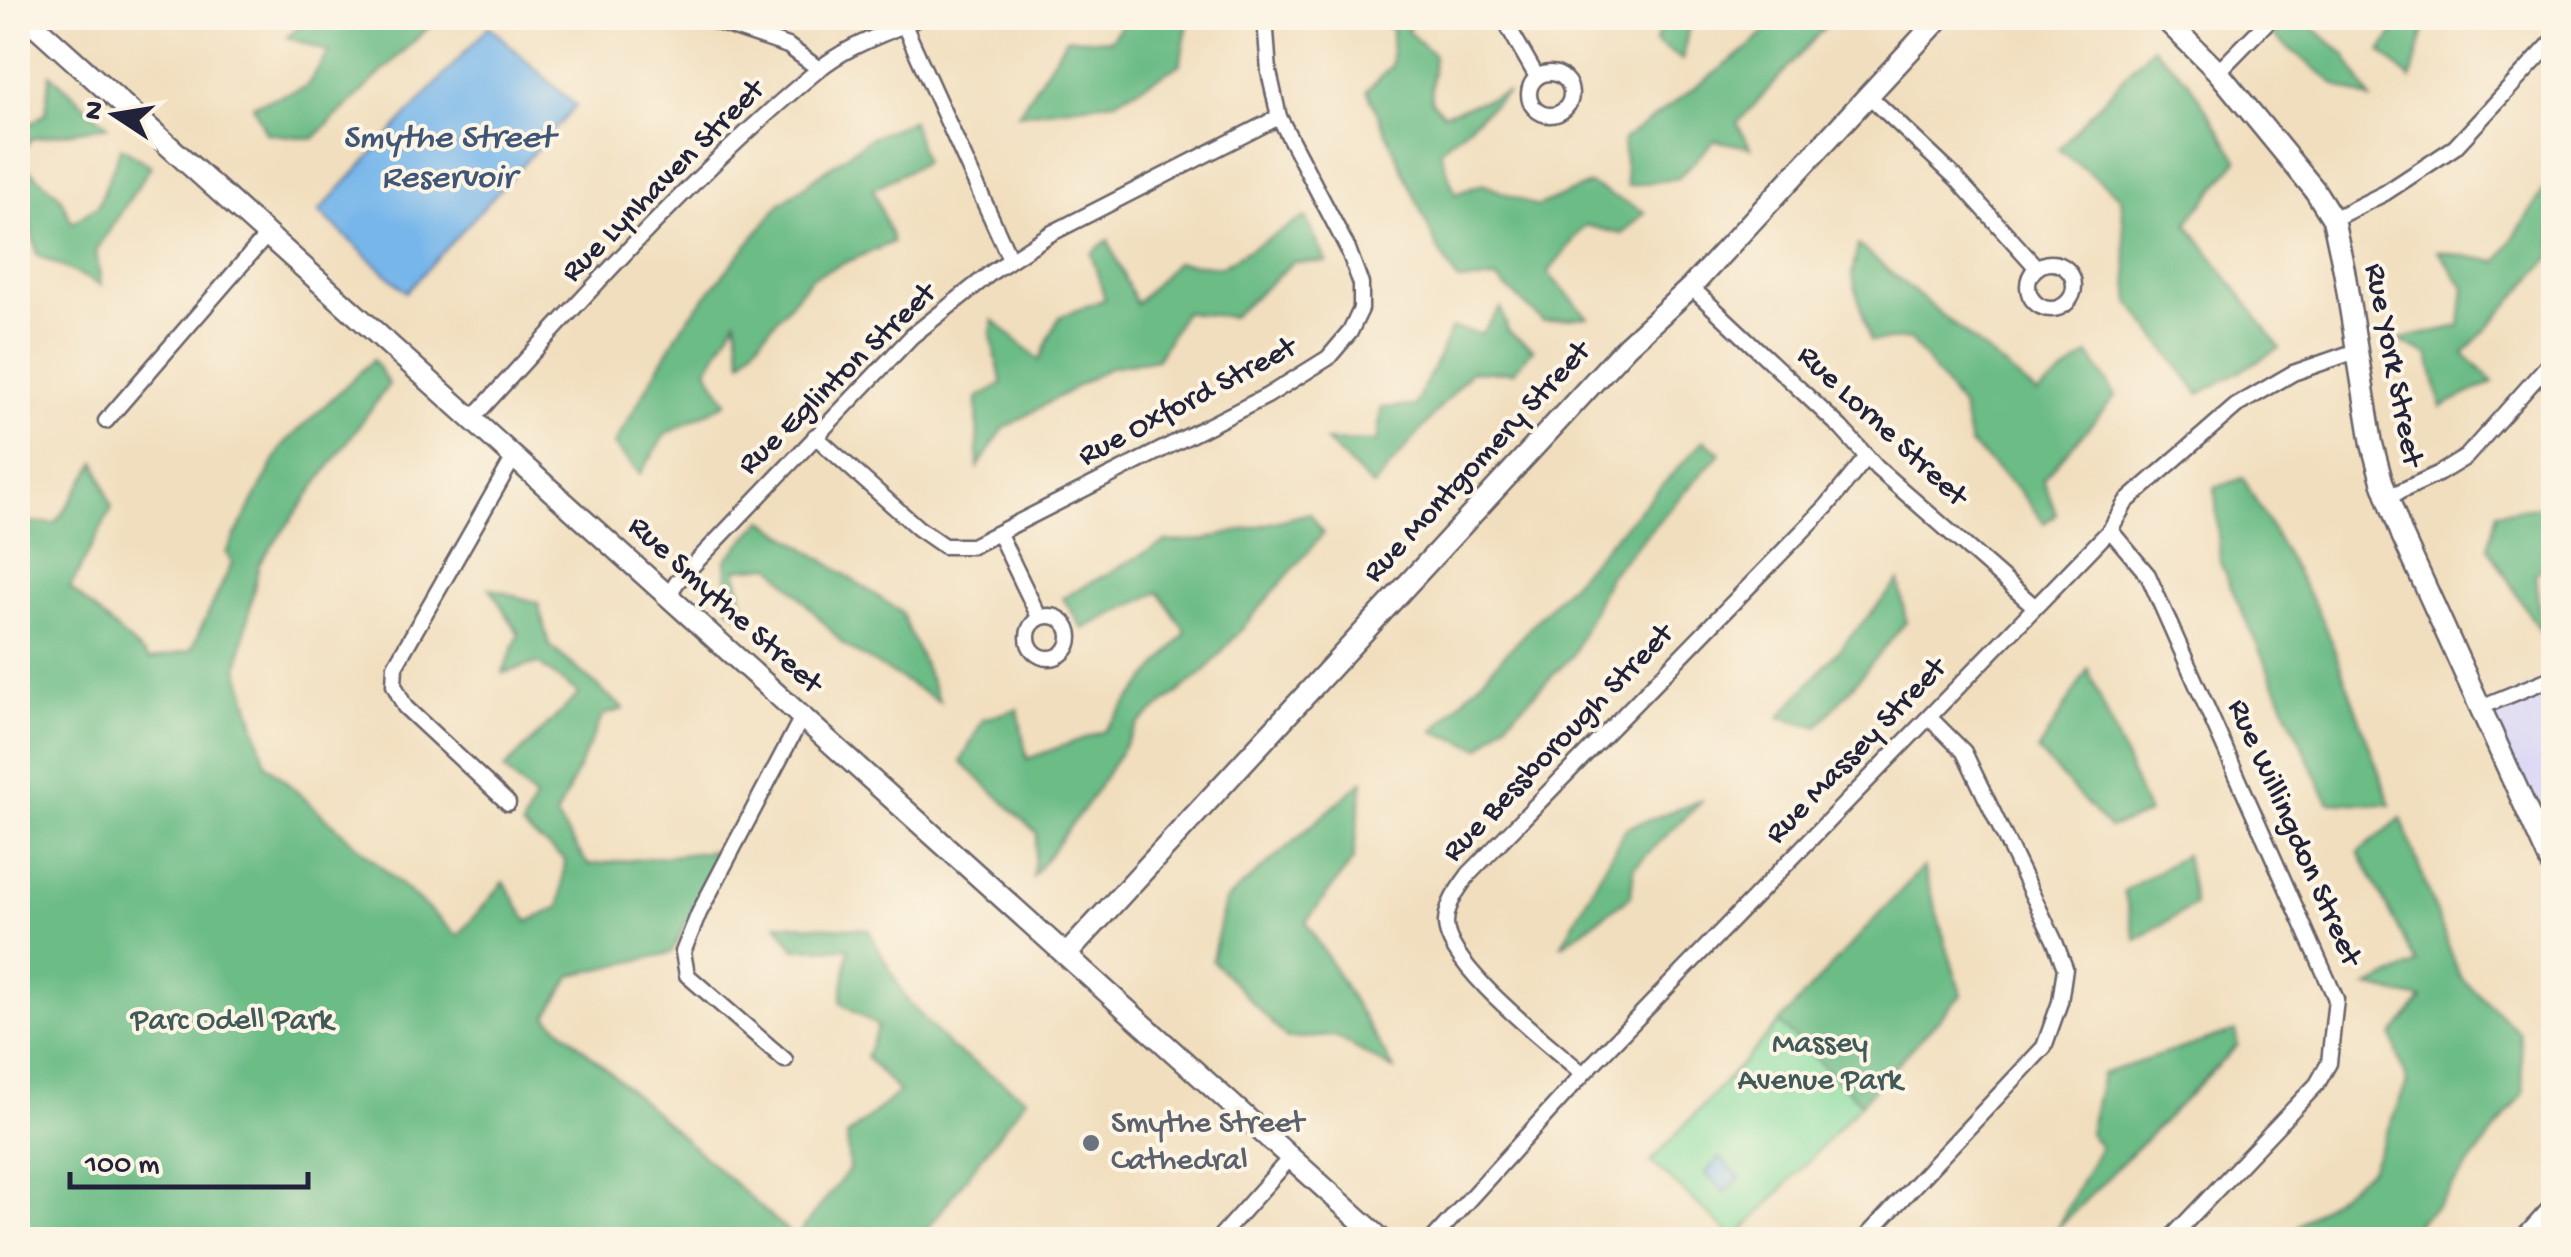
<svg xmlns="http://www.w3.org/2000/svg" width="2571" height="1257" font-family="'Gochi Hand',sans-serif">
<rect width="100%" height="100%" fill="#fcf5e5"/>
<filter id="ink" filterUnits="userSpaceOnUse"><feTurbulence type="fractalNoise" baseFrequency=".01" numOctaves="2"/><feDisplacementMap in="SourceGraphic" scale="20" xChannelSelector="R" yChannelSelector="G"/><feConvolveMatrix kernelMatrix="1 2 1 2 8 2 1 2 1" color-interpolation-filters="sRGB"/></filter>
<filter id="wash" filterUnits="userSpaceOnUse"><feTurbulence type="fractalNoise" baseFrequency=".0048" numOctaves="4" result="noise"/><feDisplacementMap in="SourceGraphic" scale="40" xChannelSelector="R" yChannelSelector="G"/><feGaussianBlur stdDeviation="2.25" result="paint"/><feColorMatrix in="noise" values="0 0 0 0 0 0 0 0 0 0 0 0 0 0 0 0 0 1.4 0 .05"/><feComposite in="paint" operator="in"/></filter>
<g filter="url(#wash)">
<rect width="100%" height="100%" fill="#f1debe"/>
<polygon fill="#d9d6f7" points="2553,677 2553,870 2481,707"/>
<polygon fill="#86dca0" stroke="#547f6e" stroke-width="2.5" points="1923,867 1961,995 1736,1239 1651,1162"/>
<g fill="#6cbc86" stroke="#476f60" stroke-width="2.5">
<polygon points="310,18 438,18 313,139 266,133 253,105 306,87 329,52 287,37"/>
<polygon points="1128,18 1189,18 1180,65 1115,101 1018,114 1067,38 1110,40"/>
<polygon points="1374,18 1416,18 1407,31 1434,55 1431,101 1444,114 1508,92 1440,150 1455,194 1483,184 1537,207 1589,184 1645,212 1622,234 1585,225 1548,273 1588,317 1543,321 1497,279 1458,281 1438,249 1367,90 1392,65 1392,28 1375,23"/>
<polygon points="1665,18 1680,18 1689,26 1682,60 1655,42"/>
<polygon points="1778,18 1833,18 1737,124 1751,148 1715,140 1678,178 1627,186 1623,140 1749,48"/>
<polygon points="2403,18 2432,18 2426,22 2411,79 2381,52"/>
<polygon points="2303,20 2345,54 2371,100 2336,85 2272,35"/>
<polygon points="2152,47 2187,79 2238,160 2187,223 2280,348 2199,394 2130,302 2121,197 2058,149"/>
<polygon points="50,74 108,126 30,139 19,161 60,196 72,223 98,206 121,147 151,166 96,251 101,285 37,255 27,209 18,202 18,133 46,113"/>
<polygon points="912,121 924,162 873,189 893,242 812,277 742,361 736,320 707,370 727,402 665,435 640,474 614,445 683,325 780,204 870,138"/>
<polygon points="2553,176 2553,255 2464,354 2493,382 2441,407 2429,355 2397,340 2460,326 2464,287 2438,251 2498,262"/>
<polygon points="1305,217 1327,262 1293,262 1232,317 1184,312 1157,359 1110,367 1003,429 978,467 977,398 1002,384 991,335 993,320 1039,360 1059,317 1105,299 1091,253 1108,240 1136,304 1176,262 1220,267"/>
<polygon points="1858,245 2037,394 2089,354 2116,396 2043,479 2056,514 2044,523 2018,489 1970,444 1962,408 1910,339 1870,341 1852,274"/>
<polygon points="1501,308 1508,331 1533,349 1513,372 1471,371 1373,487 1326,441 1377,442 1381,408 1415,406 1452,328 1481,334"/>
<polygon points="373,360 389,384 259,564 238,667 266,764 458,936 504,882 528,922 560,907 565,860 522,827 535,799 504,769 579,694 538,663 503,673 519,634 490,588 538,603 549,645 624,709 603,715 556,817 588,865 723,850 671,953 572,975 547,1016 795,1238 849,1170 847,1136 899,1092 866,1057 878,1027 841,1002 849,948 795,949 777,924 868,929 906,999 950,1047 1026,1098 920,1239 18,1239 18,523 56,523 96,462 112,508 70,588 150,660 191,650 232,563 226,553 283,445"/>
<polygon points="1704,440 1720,453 1609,576 1572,656 1480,748 1434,731"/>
<polygon points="2243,478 2324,622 2391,805 2328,802 2220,563 2215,488"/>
<polygon points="2553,505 2553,556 2535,574 2542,635 2488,547 2497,512"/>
<polygon points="1310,513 1323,534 1205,671 1138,724 1092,797 1033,876 1037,833 961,762 983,719 1018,709 1027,759 1104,731 1186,632 1159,592 1083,629 1063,598 1165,542 1204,540"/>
<polygon points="763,520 901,612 940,702 844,645 772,566 736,569 746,620 729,608 726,560"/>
<polygon points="1899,581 1906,622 1818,727 1780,717"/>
<polygon points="2088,669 2148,814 2109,828 2038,751"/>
<polygon points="1363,781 1353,860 1306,922 1395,1071 1335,1036 1287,1039 1212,960 1225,901"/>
<polygon points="1703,800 1634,867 1631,896 1561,946 1626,828"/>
<polygon points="2401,818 2460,977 2519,1032 2524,1093 2437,1206 2396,1239 2296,1239 2298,1226 2371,1169 2407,1083 2392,1036 2422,999 2368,987 2417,964 2359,852"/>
<polygon points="2185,855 2194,905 2136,940 2124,891"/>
<polygon points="1923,867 1961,995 1861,1103 1779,1023"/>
<polygon points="2235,1031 2238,1045 2056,1230 2100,1146 2089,1133 2102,1074"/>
</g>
<g fill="#76b6ea" stroke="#4c6c92" stroke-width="2.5">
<polygon points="489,26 576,106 406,292 319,212"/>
<polygon points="1720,1158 1740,1178 1725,1193 1705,1173"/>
</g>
</g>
<g filter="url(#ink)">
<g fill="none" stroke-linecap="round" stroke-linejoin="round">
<g stroke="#6a6469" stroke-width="19">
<g id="street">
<polyline points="705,18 788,46 819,69"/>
<polyline points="1506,18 1510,30 1537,77"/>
<polyline points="904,25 1010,259"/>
<polyline points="2218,72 2271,18"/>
<circle cx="1550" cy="94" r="21"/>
<polyline points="1868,95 1956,178 2037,268"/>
<polyline points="2333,219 2385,193 2455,147 2554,40"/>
<circle cx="2051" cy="286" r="23"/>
<polyline points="1691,287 1841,428 1877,468 2034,606"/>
<path d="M472,419c110,-120 220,-245 346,-349 30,-25 67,-36 101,-52"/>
<polyline points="106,421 267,235"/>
<polyline points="815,436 918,528 944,546 972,546 1267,396 1328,358 1350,332 1361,309 1361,284 1348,249 1279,117 1269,72 1265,18"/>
<polyline points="2388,497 2440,473 2466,457 2554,358"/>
<polyline points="2110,530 2148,575 2336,999 2329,1063 2317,1084 2169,1240"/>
<polyline points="999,534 1039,617"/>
<polyline points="668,596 677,582 912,336 992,272 1050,234 1279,117"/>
<circle cx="1049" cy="637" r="21"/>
<polyline points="2481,707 2554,677"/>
<polyline points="508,803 405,707 394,685 395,666 514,457"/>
<polyline points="785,1060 687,975 683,952 699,913 802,717"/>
<path d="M1583,1074c-32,-29 -139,-109 -137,-152 1,-19 12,-33 23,-48l358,-368 40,-49"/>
<polyline points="1217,1240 1291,1157"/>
<polyline points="1432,1240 1583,1074 2110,530 2126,502 2236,406 2293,373 2356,351"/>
<polyline points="1863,1240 2044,1047 2060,1002 2065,968 2055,942 1964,752 1930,718"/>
</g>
</g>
<g stroke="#6a6469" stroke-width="25">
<g id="secondary">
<polyline points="27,18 1382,1240"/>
<polyline points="2164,18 2218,72 2314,189 2333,219 2344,270 2372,444 2382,481 2402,535 2554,870"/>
<polyline points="1066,955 1627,346 1691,287 1940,18"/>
<polyline points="2525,1240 2554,1208"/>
</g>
</g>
<use href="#street" stroke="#fff" stroke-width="14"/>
<use href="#secondary" stroke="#fff" stroke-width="20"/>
</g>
</g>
<circle fill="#6b7280" stroke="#fcf5e5" stroke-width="4" cx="1091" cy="1143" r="10"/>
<g text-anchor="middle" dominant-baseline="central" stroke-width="8" stroke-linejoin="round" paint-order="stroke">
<g font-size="32" fill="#22223b" stroke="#fcf5e5">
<text transform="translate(664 182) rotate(-45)">Rue Lynhaven Street</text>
<text transform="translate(2392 365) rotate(79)">Rue York Street</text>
<text transform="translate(838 380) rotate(-44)">Rue Eglinton Street</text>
<text transform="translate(1188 403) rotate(-28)">Rue Oxford Street</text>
<text transform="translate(1881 427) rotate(43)">Rue Lorne Street</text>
<text transform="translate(1478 463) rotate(-47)">Rue Montgomery Street</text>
<text transform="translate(724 606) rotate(42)">Rue Smythe Street</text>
<text transform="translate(1559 744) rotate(-46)">Rue Bessborough Street</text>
<text transform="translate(1857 752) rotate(-46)">Rue Massey Street</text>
<text transform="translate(2293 833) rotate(66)">Rue Willingdon Street</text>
</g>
<g font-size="32" fill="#405a59" stroke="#fcf5e5">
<text x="232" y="1022">Parc Odell Park</text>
<text x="1820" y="1045">Massey<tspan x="1820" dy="37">Avenue Park</tspan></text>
</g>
<g font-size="32" fill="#5b616d" stroke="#fcf5e5" text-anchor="start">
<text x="1111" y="1125">Smythe Street<tspan x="1111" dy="37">Cathedral</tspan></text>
</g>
<g font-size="35" font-style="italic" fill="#3f5678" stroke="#fcf5e5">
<text x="448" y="139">Smythe Street<tspan x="448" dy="40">Reservoir</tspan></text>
</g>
</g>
<rect width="2571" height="1257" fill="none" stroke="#fcf5e5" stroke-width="60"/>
<g transform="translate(115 115) rotate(282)" stroke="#fcf5e5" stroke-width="8" paint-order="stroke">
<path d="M0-8L18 38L0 25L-18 38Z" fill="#22223b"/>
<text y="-15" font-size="28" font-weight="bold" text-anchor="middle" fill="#22223b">N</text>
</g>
<path d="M70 1172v15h238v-15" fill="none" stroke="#22223b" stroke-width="5"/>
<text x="85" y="1172" font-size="30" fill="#22223b" stroke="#fcf5e5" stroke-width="8" paint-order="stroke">100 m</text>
</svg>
